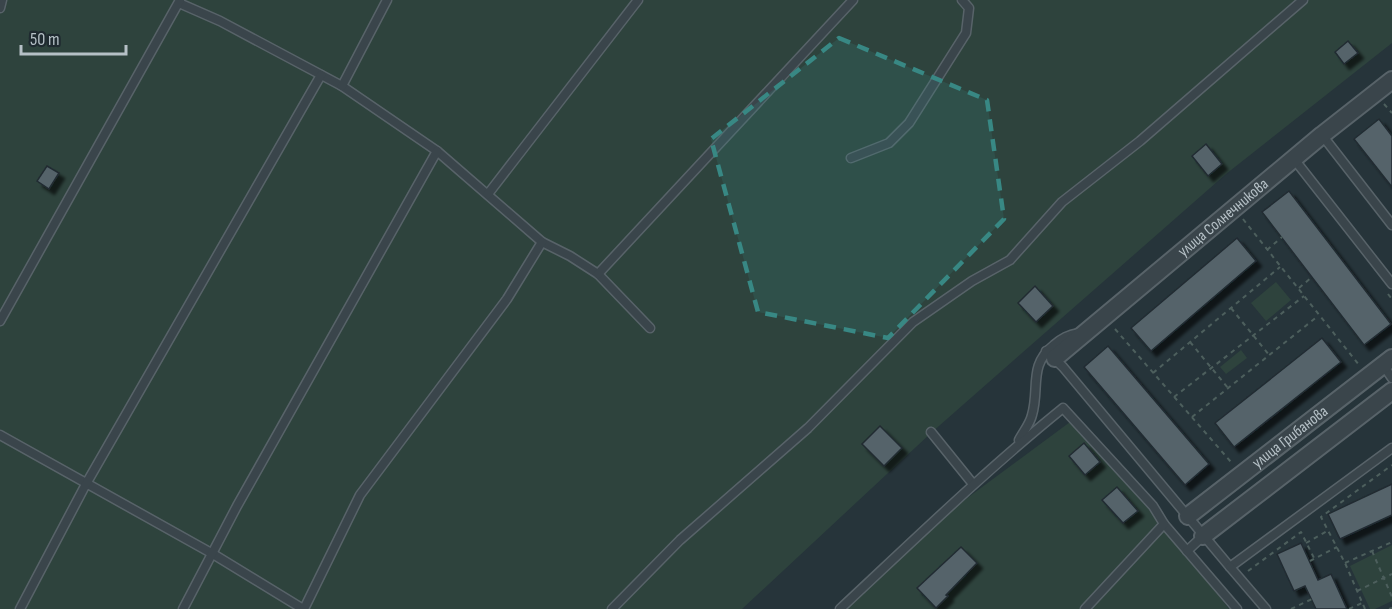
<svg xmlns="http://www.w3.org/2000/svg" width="1392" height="609" font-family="'Sofia Sans Condensed',sans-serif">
<defs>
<filter id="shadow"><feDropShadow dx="5.5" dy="5.5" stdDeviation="1.5" flood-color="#0009"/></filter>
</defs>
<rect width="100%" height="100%" fill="#26343a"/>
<g fill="#2e433d">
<polygon points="0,0 1392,0 1392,43 1226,174 931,433 742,609 0,609"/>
<polygon points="1276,282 1291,300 1266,321 1251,303"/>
<polygon points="1241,350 1247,358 1226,374 1220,367"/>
<polygon points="1070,422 1149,509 1160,526 1187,555 1229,609 845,609 951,510"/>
<polygon points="1392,545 1392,601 1375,609 1370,609 1350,566"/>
</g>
<g fill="#54636a" stroke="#212c32" stroke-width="1.5" filter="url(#shadow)">
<polygon points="1348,41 1358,53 1344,64 1335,52"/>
<polygon points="1379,119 1392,136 1392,187 1354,139"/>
<polygon points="1206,144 1222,164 1208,176 1192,156"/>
<polygon points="47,166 59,173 49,189 37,181"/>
<polygon points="1289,191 1391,324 1364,345 1262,212"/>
<polygon points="1237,238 1256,261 1151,351 1131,328"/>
<polygon points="1035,286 1053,306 1036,322 1018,303"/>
<polygon points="1322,338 1341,362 1234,447 1215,423"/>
<polygon points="1108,346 1209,464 1185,485 1084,367"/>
<polygon points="880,426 902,448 884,466 862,444"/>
<polygon points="1084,443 1100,462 1085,475 1069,456"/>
<polygon points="1392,484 1392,515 1340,539 1328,514"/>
<polygon points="1117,487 1138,511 1123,523 1102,500"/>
<polygon points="1301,543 1318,580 1331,574 1347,609 1316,609 1305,586 1294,591 1277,554"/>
<polygon points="961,547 977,563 946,595 948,596 936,608 917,588"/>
</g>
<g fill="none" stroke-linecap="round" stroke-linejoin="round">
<g stroke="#586369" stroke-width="11">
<g id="service">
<polyline points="179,3 220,21 342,86 437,151 542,242 570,256 598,274 650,328"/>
<polyline points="0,8 2,0"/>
<polyline points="342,86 387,0"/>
<polyline points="1322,135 1392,225"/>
<polyline points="851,158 889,143 909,123 966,33 969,8 962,0"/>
<polyline points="1294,159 1392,284"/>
<polyline points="488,194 638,0"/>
<polyline points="598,274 853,0"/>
<polyline points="0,321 180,0"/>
<polyline points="1046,351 1063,367 1230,567 1392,448"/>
<polyline points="1383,365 1392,378"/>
<polyline points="931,432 973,484"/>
<polyline points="0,435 213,554 303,609"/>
<path d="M1019,440c4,-8 11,-16 13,-25 8,-27 -4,-50 22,-70 8,-7 14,-10 25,-12"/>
<polyline points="1164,524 1237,609"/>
<polyline points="1187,551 1203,536"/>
<polyline points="1230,567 1266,609"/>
<polyline points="20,609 86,484 321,75"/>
<polyline points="183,609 237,506 437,151"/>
<polyline points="304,609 360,495 507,299 542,242"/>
<polyline points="612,609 680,540 808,428 913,322 972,281 1010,260 1062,202 1140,141 1303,0"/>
<path d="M840,609c73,-68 145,-138 223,-201l90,98 11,18 -79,85"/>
</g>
</g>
<g stroke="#586369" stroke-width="20">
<g id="minor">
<path id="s1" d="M1055,358l267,-223 70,-55"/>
<path id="s2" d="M1188,516l204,-158"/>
<polyline points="1203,536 1392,391"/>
</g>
</g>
<g stroke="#4d5f5d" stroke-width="2" stroke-dasharray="4.5 4.5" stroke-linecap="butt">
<polyline points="1384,104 1392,113"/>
<polyline points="1243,219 1359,365"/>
<polyline points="1267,250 1282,237"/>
<polyline points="1299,288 1312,277"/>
<polyline points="1388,294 1392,299"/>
<polyline points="1231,308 1269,355"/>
<polyline points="1115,329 1231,462"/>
<polyline points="1190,342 1228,388"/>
<polyline points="1153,373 1280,267"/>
<polyline points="1174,397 1304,296"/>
<polyline points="1192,417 1318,316"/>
<polyline points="1306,543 1329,530"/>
<polyline points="1372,551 1392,597"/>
<polyline points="1310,561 1337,547"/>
<polyline points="1345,563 1392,542"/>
<polyline points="1248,571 1301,532 1314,558"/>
<polyline points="1357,591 1392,574"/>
<polyline points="1291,609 1312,599"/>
<polyline points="1349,609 1362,603"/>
<polyline points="1365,609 1345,563 1321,517 1392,465"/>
<polyline points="1389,609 1392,608"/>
</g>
<use href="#service" stroke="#3a454b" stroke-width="8"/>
<use href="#minor" stroke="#3a454b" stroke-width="16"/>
</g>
<path fill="#388884" fill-opacity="0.2" stroke="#388884" stroke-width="4.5" stroke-dasharray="12 8" stroke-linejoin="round" d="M839,38l148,62 17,119 -116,119 -130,-26 -47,-173z"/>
<g text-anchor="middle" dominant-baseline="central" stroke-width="5" stroke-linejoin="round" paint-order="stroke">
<g font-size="16" fill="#b5c0c6" stroke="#1f2a30">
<text stroke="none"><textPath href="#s1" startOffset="219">улица Солнечникова</textPath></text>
<text stroke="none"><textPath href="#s2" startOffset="129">улица Грибанова</textPath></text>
</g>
</g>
<path d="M21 45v9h105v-9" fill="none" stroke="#b5c0c6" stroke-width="3"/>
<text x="30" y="45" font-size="18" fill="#b5c0c6" stroke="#1f2a30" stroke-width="4.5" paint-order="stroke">50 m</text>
</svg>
